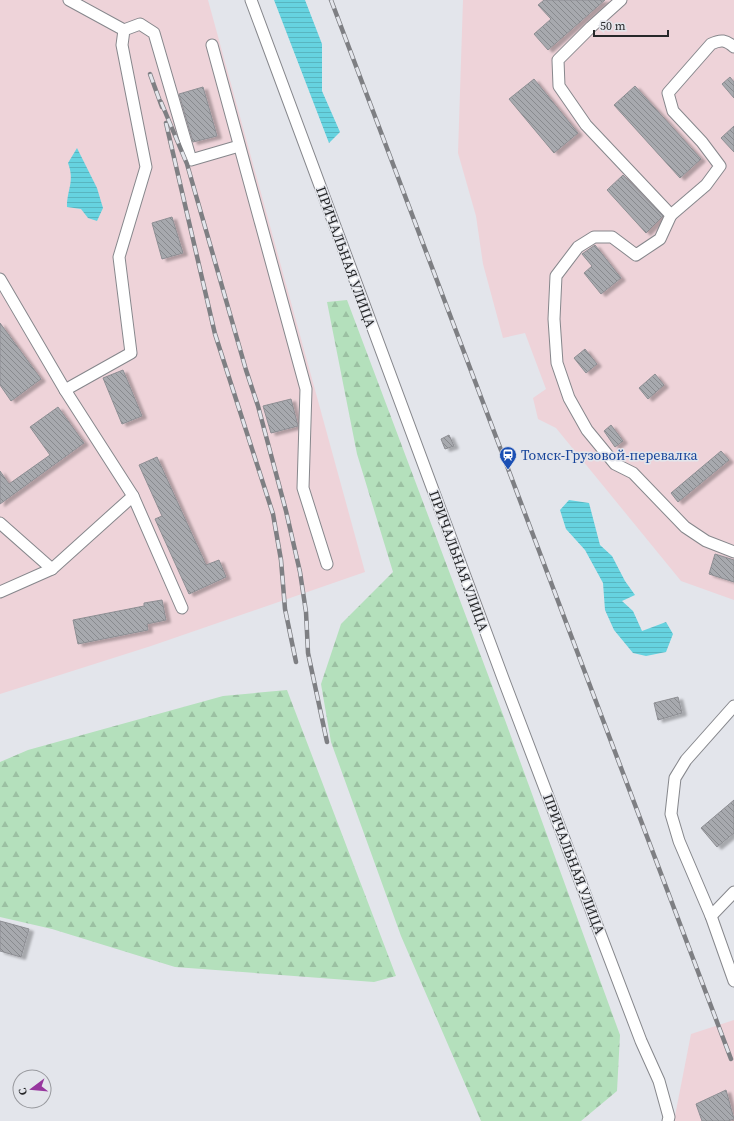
<svg xmlns="http://www.w3.org/2000/svg" width="734" height="1121" font-family="'Source Serif 4',serif">
<defs>
<pattern id="forest-firs" width="22" height="20" patternUnits="userSpaceOnUse"><rect width="22" height="20" fill="#b4e0bc"/><path d="M5 1l3.5 6h-7zM16 11l3.5 6h-7z" fill="#9bc0a2"/></pattern>
<pattern id="water-rules" width="6" height="5" patternUnits="userSpaceOnUse"><rect width="6" height="5" fill="#66d3e0"/><path d="M0 2.5h6" fill="none" stroke="#58b5c0"/></pattern>
<pattern id="building-back-hatch" width="6" height="6" patternUnits="userSpaceOnUse"><rect width="6" height="6" fill="#a7a9ae"/><path d="M-1 5l2 2M0 0l6 6M5-1l2 2" fill="none" stroke="#888a8e"/></pattern>
<filter id="shadow"><feDropShadow dx="4.5" dy="2.5" stdDeviation="1" flood-color="#0004"/></filter>
</defs>
<rect width="100%" height="100%" fill="#e3e5eb"/>
<g fill="#eed3d9">
<polygon points="0,0 208,0 365,572 151,646 0,694"/>
<polygon points="463,0 734,0 734,600 681,581 556,428 538,419 533,398 546,389 525,333 503,338 483,264 476,216 458,153"/>
<polygon points="734,1020 734,1121 674,1121 691,1034"/>
</g>
<g fill="url(#forest-firs)">
<polygon points="347,300 505,720 620,1035 617,1091 581,1121 481,1121 401,936 331,742 321,684 341,624 393,572 357,454 327,302"/>
<polygon points="287,690 396,976 374,982 175,967 52,929 0,917 0,762 28,750 223,696"/>
</g>
<g fill="url(#water-rules)">
<polygon points="274,0 305,0 322,44 322,91 340,132 329,143"/>
<path d="M77,148l20,40 6,20 -6,13 -9,-3 -7,-9 -14,-2c0,-18 8,-25 1,-44z"/>
<polygon points="569,500 589,503 600,545 612,556 625,581 635,595 622,601 633,611 642,631 666,622 673,634 666,652 646,656 633,653 614,630 605,610 603,583 585,550 566,529 560,510"/>
</g>
<g fill="url(#building-back-hatch)" stroke="#8d8e93" filter="url(#shadow)">
<polygon points="544,0 605,0 548,50 534,34 551,19 538,5"/>
<polygon points="730,77 734,82 734,98 722,84"/>
<polygon points="534,79 578,133 554,153 509,99"/>
<polygon points="635,86 701,159 680,178 614,105"/>
<polygon points="203,87 217,136 193,142 179,94"/>
<polygon points="734,126 734,152 721,138"/>
<polygon points="623,175 663,216 646,233 607,190"/>
<polygon points="172,217 183,253 162,259 152,223"/>
<polygon points="595,245 621,278 601,294 584,273 592,266 582,254"/>
<polygon points="0,323 41,379 11,401 0,385"/>
<polygon points="585,349 597,364 586,373 574,358"/>
<polygon points="123,370 142,416 122,424 103,378"/>
<polygon points="655,374 664,385 648,399 639,388"/>
<polygon points="291,399 298,426 271,433 263,406"/>
<polygon points="58,407 84,443 0,504 0,471 9,484 50,455 30,427"/>
<polygon points="611,425 623,441 615,447 604,431"/>
<polygon points="449,435 454,446 445,449 441,439"/>
<polygon points="721,451 729,460 678,502 671,493"/>
<polygon points="157,457 206,565 219,560 226,577 189,594 155,519 162,516 139,465"/>
<polygon points="715,554 734,560 734,582 709,574"/>
<polygon points="162,600 166,620 147,624 148,630 78,644 73,620 144,606 144,603"/>
<polygon points="678,697 682,713 658,720 654,703"/>
<polygon points="734,800 734,833 717,847 701,828"/>
<polygon points="0,921 29,929 21,957 0,951"/>
<polygon points="726,1090 734,1119 728,1121 702,1121 696,1104"/>
</g>
<g fill="none" stroke-linecap="round" stroke-linejoin="round">
<g stroke="#86878c" stroke-width="13">
<g id="minor">
<polyline points="69,0 124,30"/>
<polyline points="251,0 504,681 641,1041 659,1081 669,1117 668,1121"/>
<polyline points="621,0 591,27 558,60 559,86 586,125 671,215 660,239 636,255 612,237 594,237 578,247 556,276 554,319 557,363 569,398 587,430 615,464 633,473 685,527 706,541 734,552"/>
<polyline points="212,45 306,389 303,488 327,564"/>
<path d="M671,215l35,-30 14,-19 -18,-24 -29,-31 -5,-18 43,-49c10,-5 15,-4 23,3"/>
<polyline points="0,279 65,390 133,496 182,608"/>
<polyline points="65,390 131,353 119,257 146,167 122,45 124,30 140,24 154,33 191,160 239,146"/>
<polyline points="0,523 52,569"/>
<polyline points="0,592 52,569 133,496"/>
<polyline points="734,706 686,760 675,778 671,814 679,841 711,916 734,981"/>
<polyline points="711,916 734,892"/>
</g>
</g>
<use href="#minor" stroke="#fff" stroke-width="11"/>
<g stroke="#7e7f83" stroke-width="4.5">
<g id="rail">
<polyline points="331,0 731,1059"/>
<polyline points="150,74 162,107"/>
<polyline points="161,102 187,164 246,370 258,406 286,511 300,572 306,612 308,653 327,742"/>
<polyline points="166,123 215,334 273,514 281,560 285,609 296,662"/>
</g>
</g>
<use href="#rail" stroke="#e3e5eb" stroke-width="3" stroke-dasharray="9" stroke-linecap="butt"/>
</g>
<defs>
<g id="station-pin" transform="scale(0.9)"><path d="M0 17L-7.5 6A9.5 9.5 0 1 1 7.5 6Z" fill="#1a4fb4" stroke="#e3e5eb"/><path d="M-3-6H3Q5-6 5-4V2Q5 4 3 4L4.5 6H3L1.5 4h-3L-3 6H-4.5L-3 4Q-5 4-5 2V-4Q-5-6-3-6ZM-3.5-4v3h7v-3ZM-3.5 1v1.5H-2V1ZM2 1v1.5H3.5V1Z" fill="#fff"/></g>
</defs>
<g fill-rule="evenodd">
<use href="#station-pin" x="508" y="455"/>
</g>
<g text-anchor="middle" dominant-baseline="central" stroke-width="3" stroke-linejoin="round" paint-order="stroke">
<g font-size="14" fill="#27282a" stroke="#e3e5eb">
<text transform="translate(346 257) rotate(70)">ПРИЧАЛЬНАЯ УЛИЦА</text>
<text transform="translate(459 561) rotate(70)">ПРИЧАЛЬНАЯ УЛИЦА</text>
<text transform="translate(574 864) rotate(69)">ПРИЧАЛЬНАЯ УЛИЦА</text>
</g>
<g font-size="14" fill="#164399" stroke="#e3e5eb" text-anchor="start">
<text x="521" y="455">Томск-Грузовой-перевалка</text>
</g>
</g>
<g transform="translate(32 1089) rotate(254)"><circle r="19" fill="#e3e5eb" stroke="#98999e"/>
<path d="M0-3L7 15L0 10L-7 15Z" fill="#97369e"/>
<text y="-6" font-size="11" font-weight="bold" text-anchor="middle" fill="#27282a">С</text>
</g>
<path d="M594 30v6h74v-6" fill="none" stroke="#27282a" stroke-width="2"/>
<text x="600" y="30" font-size="12" fill="#27282a" stroke="#e3e5eb" stroke-width="3" paint-order="stroke">50 m</text>
</svg>
